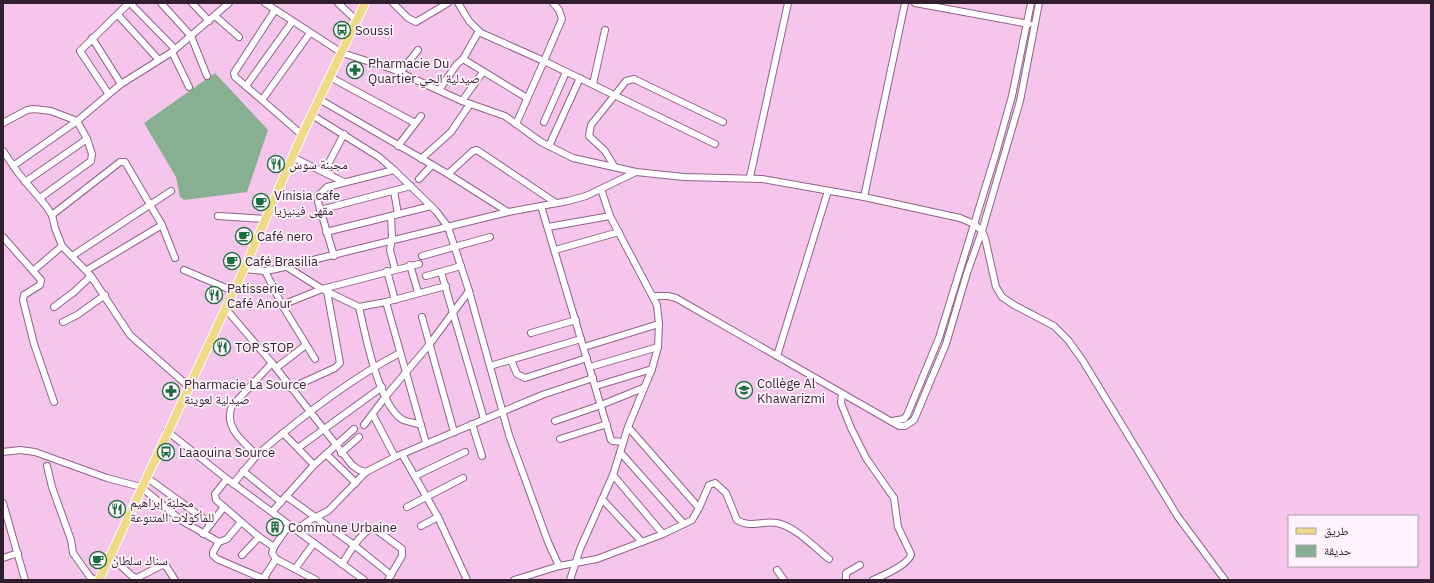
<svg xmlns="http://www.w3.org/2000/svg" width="1434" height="583" font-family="'IBM Plex Sans','Noto Naskh Arabic',sans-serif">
<rect width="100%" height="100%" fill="#f6c5ec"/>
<polygon fill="#87b093" points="215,73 268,130 247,192 184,200 180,197 176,177 144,123"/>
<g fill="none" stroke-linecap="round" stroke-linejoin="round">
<g stroke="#8e6386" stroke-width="8">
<g id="minor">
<polyline points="130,3 175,49"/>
<polyline points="161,3 191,36 207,76"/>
<polyline points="192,3 209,21"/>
<polyline points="265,3 342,53 392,69 462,101 505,116 541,142 573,158 636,172 684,177 762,179 864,197 960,218 974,224 982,231 985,238 996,287 1002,297 1014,305 1054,326 1068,340 1083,361 1178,517 1225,580"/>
<polyline points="338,3 357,21"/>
<polyline points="393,3 408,18 416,22 448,3"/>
<polyline points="458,3 469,21 481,33 544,61 516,124"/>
<polyline points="553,3 559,10 562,19 544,61 715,144"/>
<polyline points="915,3 1029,24"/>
<polyline points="275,10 234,73 235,77 262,100 310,33"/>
<polyline points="118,15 158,59"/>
<polyline points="215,16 239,37"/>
<polyline points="92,38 121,84"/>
<polyline points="172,52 189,87"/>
<polyline points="463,59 479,31"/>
<polyline points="400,73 418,50"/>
<polyline points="330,77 415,123"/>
<polyline points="593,84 605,30"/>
<polyline points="246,86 292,22"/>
<polyline points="439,90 457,64 463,59 527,98"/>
<polyline points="108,93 80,51 129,3"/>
<polyline points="319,99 448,174 508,212"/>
<polyline points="262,100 302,135"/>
<polyline points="462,101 483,72"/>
<polyline points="312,115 379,157 394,170"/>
<polyline points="544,122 566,72"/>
<polyline points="3,123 27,110 34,109 51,111 77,121 87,139 92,154 91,161 40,198"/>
<polyline points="398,146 421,116"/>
<polyline points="549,146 580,78"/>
<polyline points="3,151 19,174 46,206 52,215 55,228 62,246 91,276 130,335 188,386"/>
<polyline points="292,157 344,182"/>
<polyline points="421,159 451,132 470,104"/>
<polyline points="13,166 77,121 121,84 172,52 229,3"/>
<polyline points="614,166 605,151 589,136 591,125 626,81 634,79 723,122"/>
<polyline points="324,172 344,134"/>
<polyline points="448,174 473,151 477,150 556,203"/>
<polyline points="750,177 788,3"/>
<polyline points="419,179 432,165"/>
<polyline points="25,182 87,139"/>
<polyline points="394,191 398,214"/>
<polyline points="864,197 905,3"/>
<polyline points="541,206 611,440 613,441 623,442"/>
<polyline points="320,210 411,186"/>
<polyline points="52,215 120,162 125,162 162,225 175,258"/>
<polyline points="218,216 266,219"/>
<polyline points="391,216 392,237 390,250 395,269"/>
<polyline points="548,227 610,216"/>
<polyline points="326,232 431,206"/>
<polyline points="3,237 41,280 40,285 24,295 23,300 34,344 54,402"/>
<polyline points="555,250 619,232"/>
<polyline points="72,256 171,191"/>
<polyline points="334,256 318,202 320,194 327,187 394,170 436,211 448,227 469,291 509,435 548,542 559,566"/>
<polyline points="422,256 490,237"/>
<polyline points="410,265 418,292"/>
<polyline points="287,267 322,289 359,307 386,302 426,443"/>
<polyline points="244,269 265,271 276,269 508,212 568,201 586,196 636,172"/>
<polyline points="34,270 62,246"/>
<polyline points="87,270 162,225"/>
<polyline points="184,270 233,291"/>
<polyline points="265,271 282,305 315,359"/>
<polyline points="387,271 395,300"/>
<polyline points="441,272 484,419"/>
<polyline points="426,276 461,266"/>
<polyline points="653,296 668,296 676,298 899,426 905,426 914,420 946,344 967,273 982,231 1020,101 1039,3"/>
<polyline points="386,302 446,286"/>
<polyline points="282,305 322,289 419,264"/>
<polyline points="54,307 74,292 91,276"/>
<path d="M359,307c6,26 20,100 44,113 6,2 13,3 18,5"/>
<polyline points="225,308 272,363 352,465 359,470 366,472"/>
<polyline points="422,317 454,432"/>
<polyline points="63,322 77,315 105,295"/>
<polyline points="531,333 576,320"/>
<polyline points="584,347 659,324"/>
<polyline points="777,356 828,191"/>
<polyline points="511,360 517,374 525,378 587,358"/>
<polyline points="490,366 581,339"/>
<polyline points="590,367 658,347"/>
<polyline points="276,368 306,345"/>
<polyline points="596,386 652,369"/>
<polyline points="291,388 335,368 340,363 327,291"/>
<path d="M842,394l-1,9 10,25 15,30 28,40 4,29 13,27c-1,10 -29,22 -38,26"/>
<polyline points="373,415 395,457"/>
<polyline points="555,421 601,405 643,388"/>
<polyline points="892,421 904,419 907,415 939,338 996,153 1012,96 1031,3"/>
<polyline points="472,424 482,456"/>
<polyline points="364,425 386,396 429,345 469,291"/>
<polyline points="167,431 227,479 364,580"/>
<polyline points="283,433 314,465"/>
<polyline points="560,439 607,424"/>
<polyline points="298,448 382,387"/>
<polyline points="3,452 20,450 35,452 107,478 141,487 182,521 219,542 227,539 241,522"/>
<polyline points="620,452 684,524"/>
<polyline points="341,453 359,437"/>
<polyline points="326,454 356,483"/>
<polyline points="402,454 438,517 467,580"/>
<path d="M257,455c44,-38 91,-75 143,-102"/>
<polyline points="47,466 52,487 71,540 73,553 90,577 95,580"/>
<polyline points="243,471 281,502"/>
<polyline points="613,475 663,534"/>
<polyline points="415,476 465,452"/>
<polyline points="146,477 211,524"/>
<polyline points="227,479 215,494 216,500 259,537 274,547 289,525"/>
<path d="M233,484l24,-29c-13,-12 -34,-28 -25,-49l40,-43"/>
<polyline points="286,496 354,545 391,575"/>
<polyline points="602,499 642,542"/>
<polyline points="3,503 25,580"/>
<polyline points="407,507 463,478"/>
<path d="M699,508l10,-23 6,-2 11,10 11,27c14,9 26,0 40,3 19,4 37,24 52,36"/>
<polyline points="272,512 314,465 354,429"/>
<polyline points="421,526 438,517"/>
<polyline points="296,530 310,520 328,511 366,472 395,457 542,395 593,378"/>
<polyline points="203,534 224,507"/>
<polyline points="219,542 213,552 213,555 217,559 266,580"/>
<polyline points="274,547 272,553 276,559 316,580"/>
<polyline points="242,555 259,537"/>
<polyline points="110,556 132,576 137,578 162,565 166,566 175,580"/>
<polyline points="3,558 18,553"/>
<path d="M342,564c6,-9 20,-35 32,-36l28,21v7l-14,24"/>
<polyline points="295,569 314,543"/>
<polyline points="777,570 784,580"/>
<polyline points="263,579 276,559"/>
<polyline points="514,580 559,566 597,559 663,534 692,520 699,508 628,427"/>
<polyline points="570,580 580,549 613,475 628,427 652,369 658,347 659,324 657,305 610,216 601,189"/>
<polyline points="846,580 846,573 860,565"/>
</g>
</g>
<g stroke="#fff" stroke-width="10">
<polyline id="major" points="99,580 244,269 302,135 365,3"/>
</g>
<use href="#minor" stroke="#fff" stroke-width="6"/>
<use href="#major" stroke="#f0da85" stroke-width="8"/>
</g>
<defs>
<g id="bus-ring" transform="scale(0.9)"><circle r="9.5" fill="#fff4fc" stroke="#1b6e3f" stroke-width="1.5"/><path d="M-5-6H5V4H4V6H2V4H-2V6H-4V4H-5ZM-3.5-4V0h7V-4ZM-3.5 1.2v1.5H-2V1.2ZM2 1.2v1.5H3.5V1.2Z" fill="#1b6e3f"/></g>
<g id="pharmacy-ring" transform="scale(0.9)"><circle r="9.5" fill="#fff4fc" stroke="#1b6e3f" stroke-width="1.5"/><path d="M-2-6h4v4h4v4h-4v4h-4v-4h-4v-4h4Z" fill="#1b6e3f"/></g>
<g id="restaurant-ring" transform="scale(0.9)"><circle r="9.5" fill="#fff4fc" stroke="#1b6e3f" stroke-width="1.5"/><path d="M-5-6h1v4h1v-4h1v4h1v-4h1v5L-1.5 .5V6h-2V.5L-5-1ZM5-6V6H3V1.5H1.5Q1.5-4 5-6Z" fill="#1b6e3f"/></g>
<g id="cafe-ring" transform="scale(0.9)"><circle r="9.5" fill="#fff4fc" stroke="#1b6e3f" stroke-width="1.5"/><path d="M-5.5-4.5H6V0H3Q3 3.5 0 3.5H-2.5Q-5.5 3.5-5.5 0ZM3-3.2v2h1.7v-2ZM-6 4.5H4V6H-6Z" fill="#1b6e3f"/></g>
<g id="school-ring" transform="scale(0.9)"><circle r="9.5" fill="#fff4fc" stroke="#1b6e3f" stroke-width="1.5"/><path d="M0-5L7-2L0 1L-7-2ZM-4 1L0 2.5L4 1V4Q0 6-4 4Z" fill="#1b6e3f"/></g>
<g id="building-ring" transform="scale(0.9)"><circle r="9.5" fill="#fff4fc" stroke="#1b6e3f" stroke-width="1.5"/><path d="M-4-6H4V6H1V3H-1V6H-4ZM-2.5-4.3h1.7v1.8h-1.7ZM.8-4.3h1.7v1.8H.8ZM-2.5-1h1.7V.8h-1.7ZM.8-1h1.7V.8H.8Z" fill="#1b6e3f"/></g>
</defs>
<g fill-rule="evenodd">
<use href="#bus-ring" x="342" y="30"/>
<use href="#pharmacy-ring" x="355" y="70"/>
<use href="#restaurant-ring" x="276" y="164"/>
<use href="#cafe-ring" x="261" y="202"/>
<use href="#cafe-ring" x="244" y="236"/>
<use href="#cafe-ring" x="232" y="261"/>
<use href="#restaurant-ring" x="214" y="295"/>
<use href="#restaurant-ring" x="222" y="347"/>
<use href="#school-ring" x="744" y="390"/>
<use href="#pharmacy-ring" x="171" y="391"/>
<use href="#bus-ring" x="166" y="452"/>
<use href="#restaurant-ring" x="117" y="509"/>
<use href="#building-ring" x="275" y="527"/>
<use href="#cafe-ring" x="98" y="560"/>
</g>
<g text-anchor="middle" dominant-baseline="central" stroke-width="3.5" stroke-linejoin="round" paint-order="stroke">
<g font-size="13" fill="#311f2d" stroke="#fff4fc" text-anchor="start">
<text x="355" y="30">Soussi</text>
<text x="368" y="63">Pharmacie Du<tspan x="368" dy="15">Quartier صيدلية الحي</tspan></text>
<text x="289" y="164">مجبنة سوس</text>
<text x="274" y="195">Vinisia cafe<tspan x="274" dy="15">مقهى فينيزيا</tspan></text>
<text x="257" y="236">Café nero</text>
<text x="245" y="261">Café Brasilia</text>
<text x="227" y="288">Patisserie<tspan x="227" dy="15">Café Anour</tspan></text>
<text x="235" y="347">TOP STOP</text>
<text x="757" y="383">Collège Al<tspan x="757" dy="15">Khawarizmi</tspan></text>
<text x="184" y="384">Pharmacie La Source<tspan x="184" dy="15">صيدلية لعوينة</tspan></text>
<text x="179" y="452">Laaouina Source</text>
<text x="130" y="502">محلبة إبراهيم<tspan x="130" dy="15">للمأكولات المتنوعة</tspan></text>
<text x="288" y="527">Commune Urbaine</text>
<text x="111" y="560">سناك سلطان</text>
</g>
</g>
<rect width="1434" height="583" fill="none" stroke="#311f2d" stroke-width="8"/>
<rect x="1288" y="515" width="130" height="52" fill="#fff4fc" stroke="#ad9fa9"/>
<rect x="1296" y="528" width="20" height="6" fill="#f0da85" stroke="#ad9fa9"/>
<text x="1324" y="535" font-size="12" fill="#311f2d">طريق</text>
<rect x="1296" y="545" width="20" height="12" fill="#87b093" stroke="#ad9fa9"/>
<text x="1324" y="555" font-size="12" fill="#311f2d">حديقة</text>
</svg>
